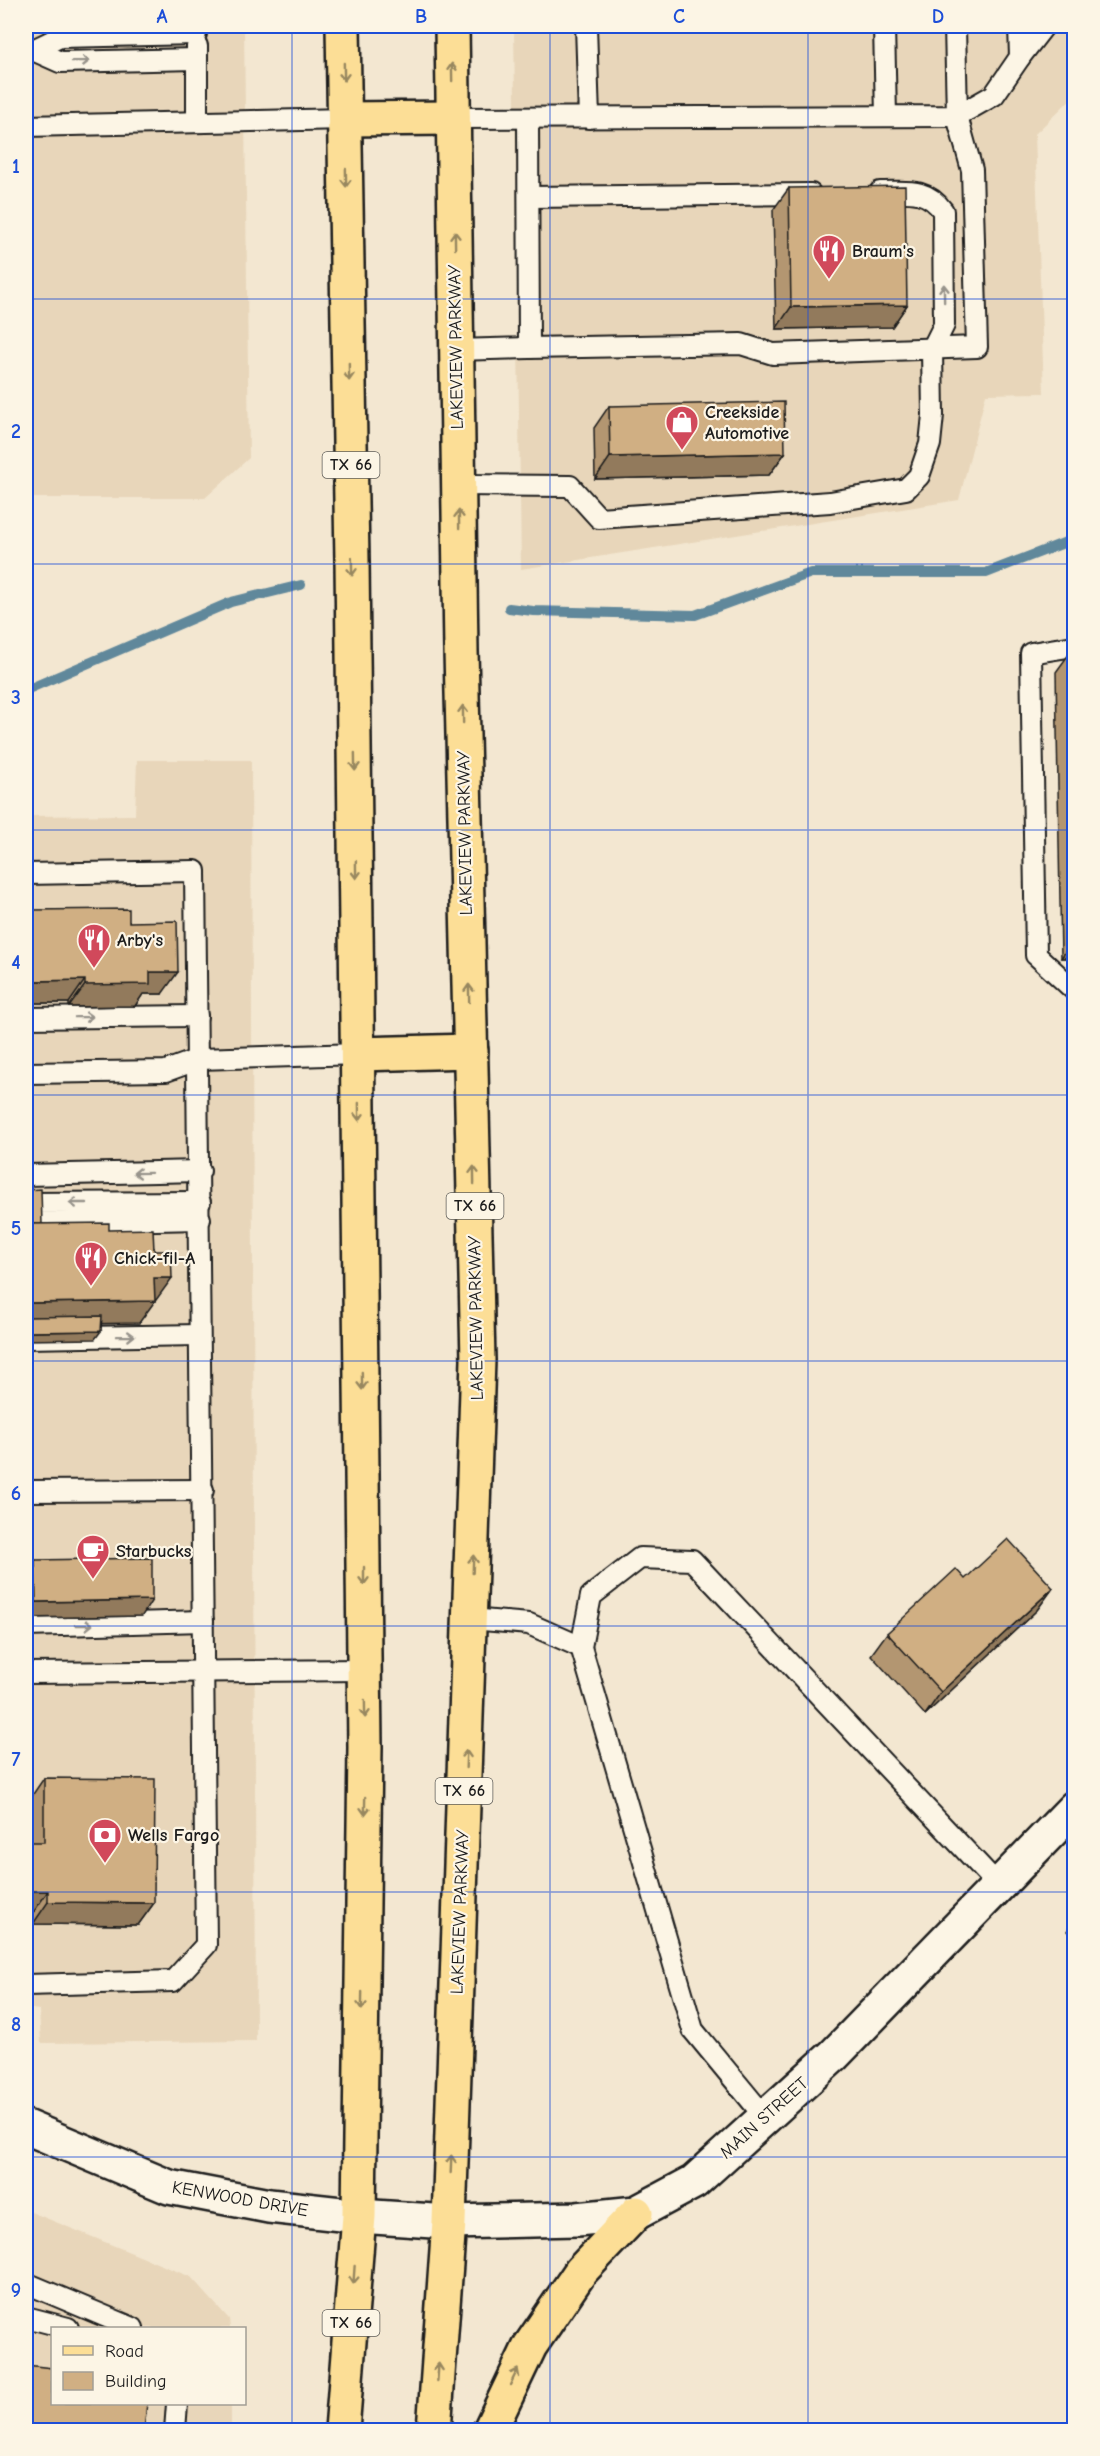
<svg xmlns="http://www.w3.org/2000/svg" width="1100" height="2456" font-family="'Comic Neue',sans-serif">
<rect width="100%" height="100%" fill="#f3e7d1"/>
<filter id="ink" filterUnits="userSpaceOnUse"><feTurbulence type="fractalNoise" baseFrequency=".0167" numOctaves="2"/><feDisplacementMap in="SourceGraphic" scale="12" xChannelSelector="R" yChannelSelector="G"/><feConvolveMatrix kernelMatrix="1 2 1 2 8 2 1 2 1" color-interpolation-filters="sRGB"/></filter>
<g filter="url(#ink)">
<g fill="#e8d6ba">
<polygon points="26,26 244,26 249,458 205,498 26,498"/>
<polygon points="514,26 1074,26 1074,96 1035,134 1044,393 986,394 959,500 521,569"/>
<polygon points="137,760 251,760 256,2041 41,2043 39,2010 26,2008 26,816 135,815"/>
<polygon points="26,2210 191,2277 229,2319 230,2328 52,2328 52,2404 231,2404 231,2430 26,2430"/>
</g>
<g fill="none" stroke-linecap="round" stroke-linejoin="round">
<g stroke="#61889b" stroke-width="10">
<polyline points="509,608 533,611 695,615 811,573 986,573 1074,539"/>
<polyline points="26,690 231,602 301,585"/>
</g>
<g stroke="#1c1c1c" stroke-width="24">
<g id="lane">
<polyline points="586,26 589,118"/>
<polyline points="884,26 886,116"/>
<polyline points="197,46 197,122"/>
<polyline points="26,50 33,50 60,62 197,59"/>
<polyline points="33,50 60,37 196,34"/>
<polyline points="1020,57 1044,26"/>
<polyline points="453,118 957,116 994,95 1020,57 1019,26"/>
<polyline points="528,118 529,348 741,344 773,354 977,347 972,170 957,116 955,26"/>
<polyline points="26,126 345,119"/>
<polyline points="529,197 811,194"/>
<polyline points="456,350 529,348"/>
<path d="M458,485l112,1 29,32 231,-16 76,-13 13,-13 11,-32 3,-29 -1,-66 12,-24 -1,-114c-17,-24 -37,-19 -63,-19"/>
<polyline points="1074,646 1031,653 1036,955 1074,990"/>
<polyline points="26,874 195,871 206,1945 173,1981 26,1985"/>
<polyline points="26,1018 197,1016"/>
<polyline points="26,1073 166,1071 199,1059 358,1054"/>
<polyline points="26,1175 200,1171"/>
<polyline points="26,1203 200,1202"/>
<polyline points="26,1223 200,1219"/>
<polyline points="26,1338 199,1335"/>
<polyline points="26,1491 203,1490"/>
<polyline points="471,1619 529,1624 581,1647"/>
<polyline points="26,1626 203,1621"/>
<polyline points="26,1673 365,1670"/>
<polyline points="764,2116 693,2030 581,1647 591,1596 640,1558 692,1560 998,1885"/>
<polyline points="26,2283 133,2328"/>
<polyline points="26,2317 68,2328"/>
<polyline points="175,2430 177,2404"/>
</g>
</g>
<g stroke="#1c1c1c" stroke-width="38">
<polyline id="secondary" points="26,2127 169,2187 269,2206 359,2216 449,2222 577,2219 636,2213 694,2182 834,2055 1074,1808"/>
</g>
<g stroke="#1c1c1c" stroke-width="38">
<g id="primary">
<polyline points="345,119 453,118"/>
<polyline points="358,1054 471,1051"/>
<polyline points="342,2430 359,2216 365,1747 352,561 343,26"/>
<polyline points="434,2430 449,2222 478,1360 461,651 452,26"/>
<polyline points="490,2430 530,2346 581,2271 636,2213"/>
</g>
</g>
<use href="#lane" stroke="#fcf5e5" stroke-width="20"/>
<use href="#secondary" stroke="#fcf5e5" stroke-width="33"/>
<use href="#primary" stroke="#fcde96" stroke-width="33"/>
</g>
<g fill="#b39671" stroke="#1c1c1c" stroke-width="1.5">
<polygon points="789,188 907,305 892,327 776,329 773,210"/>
<polygon points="609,406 785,453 769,475 595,479 594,428"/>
<polygon points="1072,650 1074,650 1074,958 1061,958 1056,672"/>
<polygon points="30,910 129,922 162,994 143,994 135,1006 69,1007 69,1003 26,1003 26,917"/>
<polygon points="35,1560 142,1616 26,1618 26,1574"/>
<polygon points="965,1579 1053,1588 1037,1610 925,1715 871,1655 887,1633"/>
<polygon points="44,1778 154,1903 138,1925 33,1924 28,1842 29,1800"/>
<polygon points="1074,1921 1074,1939 1067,1931"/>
</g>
<g fill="#927a5c" stroke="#1c1c1c" stroke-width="1.5">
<polygon points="26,26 45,26 26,27"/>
<polygon points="67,26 94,26 93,27 66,27"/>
<polygon points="907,305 892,327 776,329 791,307"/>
<polygon points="785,453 769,475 595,479 610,457"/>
<polygon points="1074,939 1074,958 1061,958"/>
<polygon points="150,972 178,972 162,994 143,994 135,1006 69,1007 85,985"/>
<polygon points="85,980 69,1003 26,1003 26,989 31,981"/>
<polygon points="154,1278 172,1278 156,1300 139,1300"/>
<polygon points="155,1301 139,1323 26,1325 26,1303"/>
<polygon points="101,1331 95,1339 26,1340 26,1332"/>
<polygon points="1053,1588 1037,1610 925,1715 941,1692"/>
<polygon points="152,1600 142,1616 26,1618 36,1602"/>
<polygon points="26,1891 48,1891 33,1913 26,1913"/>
<polygon points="48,1902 154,1903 138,1925 33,1924"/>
</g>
<g fill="#d0af83" stroke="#1c1c1c" stroke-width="1.5">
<polygon points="905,186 907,305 791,307 789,188"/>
<polygon points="784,402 785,453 610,457 609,406"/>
<polygon points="1072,650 1074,650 1074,817"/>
<polygon points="129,909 129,922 177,921 178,972 150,972 150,984 85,985 85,980 31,981 30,910"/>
<polygon points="41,1189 42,1224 26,1224 26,1190"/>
<polygon points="109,1223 109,1230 153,1229 154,1251 171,1251 172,1278 154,1278 155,1301 26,1303 26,1224"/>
<polygon points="102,1316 101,1331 26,1332 26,1317"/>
<polygon points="1008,1539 1053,1588 941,1692 887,1633 956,1569 965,1579"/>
<polygon points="152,1558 152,1600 36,1602 35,1560"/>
<polygon points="44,1778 155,1779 154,1903 48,1902 48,1891 26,1891 26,1842 44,1842"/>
<polygon points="26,2365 52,2368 52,2403 147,2403 144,2430 26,2430"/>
</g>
<defs><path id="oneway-shaft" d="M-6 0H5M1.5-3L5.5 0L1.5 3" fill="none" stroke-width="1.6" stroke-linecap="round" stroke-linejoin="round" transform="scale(1.5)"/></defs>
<g stroke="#97938b">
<use href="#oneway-shaft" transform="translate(81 61) rotate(-1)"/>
<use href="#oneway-shaft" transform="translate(944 293) rotate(-91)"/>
<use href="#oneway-shaft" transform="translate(84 1017) rotate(-1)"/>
<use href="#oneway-shaft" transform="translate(142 1173) rotate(179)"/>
<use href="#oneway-shaft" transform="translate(78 1203) rotate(180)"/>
<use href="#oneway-shaft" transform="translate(126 1336) rotate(-1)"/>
<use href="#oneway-shaft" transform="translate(84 1625) rotate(-1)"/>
</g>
<g stroke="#97875f">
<use href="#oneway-shaft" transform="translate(344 72) rotate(89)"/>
<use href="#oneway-shaft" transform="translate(452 72) rotate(-91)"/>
<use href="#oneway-shaft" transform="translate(346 178) rotate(89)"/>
<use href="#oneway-shaft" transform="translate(455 240) rotate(-91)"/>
<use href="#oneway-shaft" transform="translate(349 372) rotate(89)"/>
<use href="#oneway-shaft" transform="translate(459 519) rotate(-91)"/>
<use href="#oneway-shaft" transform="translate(352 567) rotate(89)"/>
<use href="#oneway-shaft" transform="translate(463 714) rotate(-91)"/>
<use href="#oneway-shaft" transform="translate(355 762) rotate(89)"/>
<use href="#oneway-shaft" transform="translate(356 870) rotate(89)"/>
<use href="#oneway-shaft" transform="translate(469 993) rotate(-91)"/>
<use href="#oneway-shaft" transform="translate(359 1112) rotate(89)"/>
<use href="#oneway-shaft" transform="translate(474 1175) rotate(-91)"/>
<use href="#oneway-shaft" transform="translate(362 1381) rotate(89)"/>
<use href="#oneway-shaft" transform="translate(473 1564) rotate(-88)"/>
<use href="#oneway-shaft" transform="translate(364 1576) rotate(90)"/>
<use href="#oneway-shaft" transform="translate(365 1709) rotate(89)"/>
<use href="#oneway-shaft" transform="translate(466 1759) rotate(-88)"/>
<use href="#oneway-shaft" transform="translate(365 1806) rotate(91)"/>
<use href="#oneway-shaft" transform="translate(362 2001) rotate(91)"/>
<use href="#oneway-shaft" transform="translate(451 2164) rotate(-88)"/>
<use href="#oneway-shaft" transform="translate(354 2275) rotate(94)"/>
<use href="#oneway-shaft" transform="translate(438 2372) rotate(-86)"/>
<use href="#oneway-shaft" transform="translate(514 2377) rotate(-64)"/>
</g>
</g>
<path fill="none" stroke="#1d4ed8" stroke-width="1.5" stroke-opacity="0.55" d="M292,26v2404M550,26v2404M808,26v2404M26,299h1048M26,564h1048M26,830h1048M26,1095h1048M26,1361h1048M26,1626h1048M26,1892h1048M26,2157h1048"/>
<defs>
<g id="restaurant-pin" transform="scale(1.725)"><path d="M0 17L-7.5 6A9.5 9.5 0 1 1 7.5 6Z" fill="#d1495b" stroke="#fcf5e5"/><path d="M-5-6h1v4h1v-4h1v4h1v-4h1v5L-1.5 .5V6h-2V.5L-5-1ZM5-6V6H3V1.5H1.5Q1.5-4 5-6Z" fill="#fff"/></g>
<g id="shop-pin" transform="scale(1.725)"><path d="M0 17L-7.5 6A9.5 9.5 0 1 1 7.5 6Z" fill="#d1495b" stroke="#fcf5e5"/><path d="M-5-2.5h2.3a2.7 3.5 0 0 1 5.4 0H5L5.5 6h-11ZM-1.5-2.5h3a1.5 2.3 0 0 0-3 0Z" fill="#fff"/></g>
<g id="cafe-pin" transform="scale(1.725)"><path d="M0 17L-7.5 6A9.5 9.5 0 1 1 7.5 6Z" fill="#d1495b" stroke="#fcf5e5"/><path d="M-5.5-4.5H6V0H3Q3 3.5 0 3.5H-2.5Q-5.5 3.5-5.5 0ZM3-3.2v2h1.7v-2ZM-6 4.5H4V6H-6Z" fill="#fff"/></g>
<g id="bank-pin" transform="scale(1.725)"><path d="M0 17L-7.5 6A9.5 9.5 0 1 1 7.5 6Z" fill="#d1495b" stroke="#fcf5e5"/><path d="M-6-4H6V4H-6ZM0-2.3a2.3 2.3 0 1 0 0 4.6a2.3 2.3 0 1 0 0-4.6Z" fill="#fff"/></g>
</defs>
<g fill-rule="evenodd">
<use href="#restaurant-pin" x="829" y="251"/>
<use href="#shop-pin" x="682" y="422"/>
<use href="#restaurant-pin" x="94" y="940"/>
<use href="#restaurant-pin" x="91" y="1258"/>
<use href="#cafe-pin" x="93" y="1551"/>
<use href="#bank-pin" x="105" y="1835"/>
</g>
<g text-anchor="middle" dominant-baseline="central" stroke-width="4.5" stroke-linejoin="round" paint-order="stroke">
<g fill="#fcf5e5" stroke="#5f5d58" stroke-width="1.5">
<rect x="322.5" y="452" width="57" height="26" rx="4.5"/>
<rect x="446.5" y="1193" width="57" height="26" rx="4.5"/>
<rect x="435.5" y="1778" width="57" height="26" rx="4.5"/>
<rect x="322.5" y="2310" width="57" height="26" rx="4.5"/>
</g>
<g font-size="16" font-weight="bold" fill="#1c1c1c">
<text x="351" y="465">TX 66</text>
<text x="475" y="1206">TX 66</text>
<text x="464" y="1791">TX 66</text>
<text x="351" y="2323">TX 66</text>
</g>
<g font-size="18" font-weight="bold" fill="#1c1c1c" stroke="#fcf5e5" text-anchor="start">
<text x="852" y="251">Braum's</text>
<text x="705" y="412">Creekside<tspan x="705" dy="21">Automotive</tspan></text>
<text x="117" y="940">Arby's</text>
<text x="114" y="1258">Chick-fil-A</text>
<text x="116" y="1551">Starbucks</text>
<text x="128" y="1835">Wells Fargo</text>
</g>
<g font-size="18" fill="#1c1c1c" stroke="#fcf5e5">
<text transform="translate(456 347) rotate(-91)">LAKEVIEW PARKWAY</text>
<text transform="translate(465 833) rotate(-91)">LAKEVIEW PARKWAY</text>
<text transform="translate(476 1318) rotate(-91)">LAKEVIEW PARKWAY</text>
<text transform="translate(460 1912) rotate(-88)">LAKEVIEW PARKWAY</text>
<text transform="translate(764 2118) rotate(-42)">MAIN STREET</text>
<text transform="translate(240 2199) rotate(10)">KENWOOD DRIVE</text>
</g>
</g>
<rect width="1100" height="2456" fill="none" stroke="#fcf5e5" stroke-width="66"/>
<rect x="51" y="2327" width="195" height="78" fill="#fcf5e5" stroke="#a29e95" stroke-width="1.5"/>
<rect x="63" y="2346" width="30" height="9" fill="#fcde96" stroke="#a29e95" stroke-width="1.5"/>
<text x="105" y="2357" font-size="18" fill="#1c1c1c">Road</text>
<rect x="63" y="2372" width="30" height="18" fill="#d0af83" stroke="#a29e95" stroke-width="1.5"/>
<text x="105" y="2387" font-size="18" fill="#1c1c1c">Building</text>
<rect x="33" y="33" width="1034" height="2390" fill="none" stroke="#1d4ed8" stroke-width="2"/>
<g font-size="20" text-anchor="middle" font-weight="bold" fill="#1d4ed8">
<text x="162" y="23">A</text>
<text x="421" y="23">B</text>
<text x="679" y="23">C</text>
<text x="938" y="23">D</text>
<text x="16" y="173">1</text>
<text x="16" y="438">2</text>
<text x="16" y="704">3</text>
<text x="16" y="969">4</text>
<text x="16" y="1235">5</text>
<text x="16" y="1500">6</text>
<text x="16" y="1766">7</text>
<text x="16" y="2031">8</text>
<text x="16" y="2297">9</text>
</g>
</svg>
